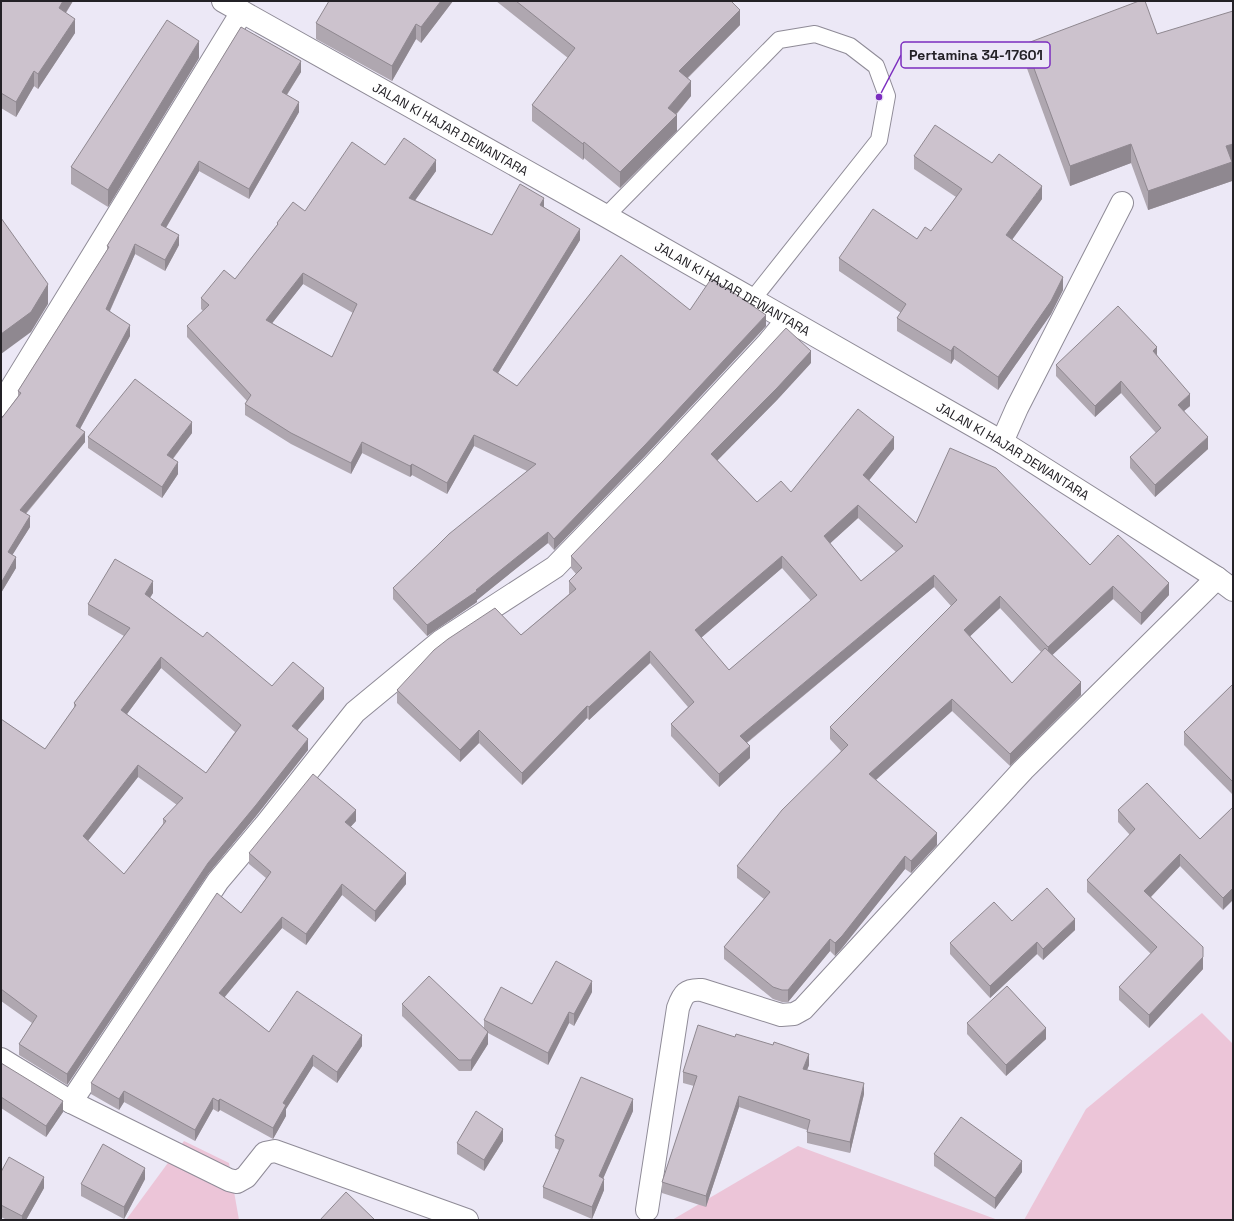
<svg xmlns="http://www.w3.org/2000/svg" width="1234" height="1221" font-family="'Space Grotesk',sans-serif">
<rect width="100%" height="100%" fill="#ece8f6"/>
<g fill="#ecc5d8">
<polygon points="1202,1013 1233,1044 1233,1220 1024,1220 1086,1109"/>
<polygon points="184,1141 229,1163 239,1220 126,1220"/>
<polygon points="798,1146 998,1220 672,1220"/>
</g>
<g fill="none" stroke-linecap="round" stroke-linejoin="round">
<g stroke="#8f8b97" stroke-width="18">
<polyline id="service" points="606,216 779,40 815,34 850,46 876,66 887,96 879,140 752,300"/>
</g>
<g stroke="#8f8b97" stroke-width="24">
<g id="minor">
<polyline points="1,405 242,12"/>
<polyline points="1002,442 1017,408 1122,203"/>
<polyline points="1,1059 71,1102 229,1180 237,1182 246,1177 265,1153 275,1151 467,1220"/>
<polyline points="71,1102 218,881 266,824 355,712 441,641 555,567 654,465 768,343 787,320"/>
<path d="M647,1210l31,-202c5,-14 8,-19 24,-18l79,25 13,-1 9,-5 220,-239 194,-192"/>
</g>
</g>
<g stroke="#8f8b97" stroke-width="24">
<g id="secondary">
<path id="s1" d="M223,1l383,215 396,226 215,136 16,12"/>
</g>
</g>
<use href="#service" stroke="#fff" stroke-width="16"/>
<use href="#minor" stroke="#fff" stroke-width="22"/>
<use href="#secondary" stroke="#fff" stroke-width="22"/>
</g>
<g fill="#afa7b0" fill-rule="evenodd">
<polygon points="1,1 73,1 66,13 75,33 38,89 34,86 16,117 1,108"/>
<polygon points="453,1 421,43 416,39 392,81 316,39 316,23"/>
<polygon points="496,1 731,1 740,25 688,78 691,96 676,115 677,131 620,188 584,158 583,160 532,121 532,105 568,58"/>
<polygon points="241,27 301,72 287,95 299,112 249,199 199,171 166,228 179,245 165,271 135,254 110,311 130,336 80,429 85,442 26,514 30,527 12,555 16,568 1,593 1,419 18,396 18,391 107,250 107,246"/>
<polygon points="1157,34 1232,163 1232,181 1148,210 1131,163 1070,186 1025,63 1025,44"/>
<polygon points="199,58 108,207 71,184 71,167"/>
<polygon points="914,156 1042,199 1012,239 1063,290 1051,314 998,390 954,359 951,364 897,331 897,318 901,313 839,271 839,258 917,239 931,231 956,197 914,169"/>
<path d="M385,165l51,6 -21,29 77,35 52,-28 36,33 -82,133 19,13 173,-76 76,16 -121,130 -91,94 -6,-7 -71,57v2l-50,34 -34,-37v-11l43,-40v-1l91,-76 -53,-25 -27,48 -35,-19 -2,2 -48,-24 -11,21 -60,-30 -46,-29v-11l2,-3 -60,-64v-11l16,-15 -2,-2v-11l34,-19 42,-54v-2l28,-12zM303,284l50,29 -21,44 -60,-34z"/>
<polygon points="1157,355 1190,406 1184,411 1208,449 1155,497 1130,468 1130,457 1156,433 1121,393 1095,417 1056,376 1056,365"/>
<path d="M811,363l-34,37 -60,60 40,42 34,-10 103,-43 -25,31 47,43 174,42 79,30 -28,30 -28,-26 -61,56 29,40 -71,71 -58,-55 -76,69 61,65 -26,28 -6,-4 -63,79 -7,8 -5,-5 -42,51h-6l-9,-3 -49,-40v-12l40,-48 -27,-21v-12l104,-115 -11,-12v-12l121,-121 -17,-19 -187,156 3,15 -31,29 -48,-51v-12l17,-17 -38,-44 -61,57 -2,-2 -65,67 -43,-42 -19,19 -63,-59v-13l124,-55 48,-41v-13l7,-7 -5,-6v-12zM858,518l38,34 -35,29 -31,-38zM782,568l29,33 -82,69 -28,-32zM1000,608l41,44 -29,31 -42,-47z"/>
<polygon points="192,433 173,459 178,474 162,498 88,448 88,437"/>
<path d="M153,593l-3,5 53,39 69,49 52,13 -27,31 11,20 -52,66 -48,58 -141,211 -48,-30v-11l13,-21 -31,-22v-282l44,30 29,-41v-5l50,-67 -36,-21v-11zM161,668l74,64 -29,41 -79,-59zM138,777l39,28 -14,14v5l-39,50 -36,-33z"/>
<polygon points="1233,684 1233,795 1184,745 1184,732"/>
<polygon points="1233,807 1223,910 1180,866 1151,897 1203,969 1149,1028 1119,1000 1119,987 1151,954 1087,892 1087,880 1130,835 1118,822 1118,810 1200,839"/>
<polygon points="356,821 350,827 406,884 375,922 342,895 306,945 282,928 224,997 269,1032 362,1046 337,1083 313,1066 286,1109 286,1116 273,1139 220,1110 218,1112 213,1109 195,1141 124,1102 119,1110 91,1094 91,1083 241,913 266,878 249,864 249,853"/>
<polygon points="1012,921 1075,930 1043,960 1037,954 990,998 950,954 950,943"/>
<polygon points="592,992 574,1026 569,1023 548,1065 488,1033 488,1044 471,1071 459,1071 402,1016 402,1004 484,1028 484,1020 532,1004"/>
<polygon points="967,1023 1046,1039 1006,1076 967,1034"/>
<polygon points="1,1063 63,1112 46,1137 1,1108"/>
<polygon points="809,1065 807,1070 864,1094 850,1153 807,1143 807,1130 739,1107 706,1207 662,1193 662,1182 694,1086 683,1083 683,1072"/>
<polygon points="633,1111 603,1178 604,1190 592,1219 543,1198 543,1187 559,1150 555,1148 555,1136"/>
<polygon points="503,1141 484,1171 457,1154 457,1143"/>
<polygon points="934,1154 1022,1172 995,1209 934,1166"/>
<polygon points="1,1172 44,1188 26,1220 7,1220 1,1217"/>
<polygon points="145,1179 124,1219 81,1196 81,1184"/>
</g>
<g fill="#8f8890">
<polygon points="63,1 73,1 59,23 59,8"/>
<polygon points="441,1 453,1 421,43 421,27"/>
<polygon points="740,10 740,25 679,86 679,71"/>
<polygon points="75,19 75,33 38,89 38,74"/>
<polygon points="416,24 416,39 392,81 392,66"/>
<polygon points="199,41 199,58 108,207 108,190"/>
<polygon points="301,61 301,72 282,102 282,92"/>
<polygon points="34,71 34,86 16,117 16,102"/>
<polygon points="691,81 691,96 670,121 677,115 677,131 620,188 620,172 668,108"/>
<polygon points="299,102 299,112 249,199 249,189"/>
<polygon points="584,142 584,158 583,160 583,144"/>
<polygon points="1131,144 1131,163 1070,186 1070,166"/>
<polygon points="1233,144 1233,163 1232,163 1232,181 1148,210 1148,191 1226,146"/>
<polygon points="436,160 436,171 409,209 409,198"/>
<polygon points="199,161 199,171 161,236 161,225"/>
<polygon points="1042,186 1042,199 1006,248 1006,235"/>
<polygon points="544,198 544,209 540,205"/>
<polygon points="580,229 580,240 493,381 493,370"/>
<polygon points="179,235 179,245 165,271 165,260"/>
<polygon points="135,244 135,254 106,319 106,309"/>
<polygon points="303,273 303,284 266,331 266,320"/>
<polygon points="1063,277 1063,290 1051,314 998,390 998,377"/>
<polygon points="48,284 48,304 31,332 1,354 1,334"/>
<polygon points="766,315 766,326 645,456 554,550 554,539"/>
<polygon points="130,325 130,336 76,436 76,426"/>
<polygon points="954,346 954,359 951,364 951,351"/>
<polygon points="1157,347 1157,359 1153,351"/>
<polygon points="811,351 811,363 777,400 711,467 711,454"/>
<polygon points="1121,381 1121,393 1095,417 1095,406"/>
<polygon points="1190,394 1190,406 1178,416 1178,405"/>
<polygon points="192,422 192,433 167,466 167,455"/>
<polygon points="85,432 85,442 20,520 20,510"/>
<polygon points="474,435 474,446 447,494 447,483"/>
<polygon points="894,437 894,449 863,488 863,475"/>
<polygon points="1208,437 1208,449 1155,497 1155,485"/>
<polygon points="362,442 362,453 351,474 351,463"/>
<polygon points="178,462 178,474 162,498 162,487"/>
<polygon points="412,464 412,475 410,477 410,466"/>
<polygon points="858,505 858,518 824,549 824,536"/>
<polygon points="30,516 30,527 8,562 8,552"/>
<polygon points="548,532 548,543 477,600 477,602 427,636 427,625 476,590"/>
<polygon points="782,556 782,568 695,643 695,630"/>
<polygon points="16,557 16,568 1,593 1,583"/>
<polygon points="934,575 934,587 740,748 740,736"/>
<polygon points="153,581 153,593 145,605 145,594"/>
<polygon points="1169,583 1169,595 1141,625 1141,613"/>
<polygon points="1113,586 1113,599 1048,659 1048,647"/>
<polygon points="1000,596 1000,608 964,642 964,630"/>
<polygon points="650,651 650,663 589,720 589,707"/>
<polygon points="161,657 161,668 121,722 121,710"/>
<polygon points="1081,682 1081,695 1010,766 1010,754"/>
<polygon points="324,688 324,699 292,737 292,726"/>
<polygon points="952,699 952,711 869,786 869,774"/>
<polygon points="587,706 587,718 522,785 522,773"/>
<polygon points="479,730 479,743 460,762 460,750"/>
<polygon points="308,739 308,750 256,816 208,874 67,1085 67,1074 208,863"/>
<polygon points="750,746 750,758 719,787 719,774"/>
<polygon points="138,765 138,777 83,847 83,836"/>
<polygon points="356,810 356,821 345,833 345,822"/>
<polygon points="937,833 937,845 911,873 911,861"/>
<polygon points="1180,854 1180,866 1144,904 1144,891"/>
<polygon points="905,856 905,869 842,948 835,956 835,943"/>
<polygon points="406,873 406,884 375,922 375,911"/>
<polygon points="342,884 342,895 306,945 306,934"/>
<polygon points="1233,888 1233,900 1223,910 1223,898"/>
<polygon points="282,917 282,928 219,1004 219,993"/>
<polygon points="1075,919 1075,930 1043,960 1043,949"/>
<polygon points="830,939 830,951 788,1002 788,990"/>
<polygon points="1037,942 1037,954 990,998 990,986"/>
<polygon points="1203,957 1203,969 1149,1028 1149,1015"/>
<polygon points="592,981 592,992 574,1026 574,1014"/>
<polygon points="569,1012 569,1023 548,1065 548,1053"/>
<polygon points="1046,1028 1046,1039 1006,1076 1006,1065"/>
<polygon points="488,1032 488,1044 471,1071 471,1060"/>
<polygon points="362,1035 362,1046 337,1083 337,1072"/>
<polygon points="809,1054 809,1065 803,1080 803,1069"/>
<polygon points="313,1055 313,1066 286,1109 286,1116 273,1139 273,1128 283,1103"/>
<polygon points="864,1083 864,1094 850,1153 850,1142"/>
<polygon points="124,1091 124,1102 119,1110 119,1099"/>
<polygon points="739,1096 739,1107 706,1207 706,1196"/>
<polygon points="213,1098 213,1109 195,1141 195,1130"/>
<polygon points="220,1099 220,1110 218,1112 218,1101"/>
<polygon points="633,1099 633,1111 599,1188 599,1176"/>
<polygon points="63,1101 63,1112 46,1137 46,1126"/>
<polygon points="503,1129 503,1141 484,1171 484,1160"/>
<polygon points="1022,1161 1022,1172 995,1209 995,1198"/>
<polygon points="145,1168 145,1179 124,1219 124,1207"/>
<polygon points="44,1177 44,1188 26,1220 22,1220 22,1216"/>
<polygon points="604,1179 604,1190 592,1219 592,1207"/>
</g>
<g fill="#ccc2cd" stroke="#8f8890" fill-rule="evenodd">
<polygon points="1,1 63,1 59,8 75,19 38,74 34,71 16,102 1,93"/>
<polygon points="329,1 441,1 421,27 416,24 392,66 316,23"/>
<polygon points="516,1 731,1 740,10 679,71 691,81 668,108 677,115 620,172 584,142 583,144 532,105 575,48"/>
<polygon points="1139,1 1145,1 1157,34 1233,11 1233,144 1226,146 1232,162 1148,191 1131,144 1070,166 1025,44"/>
<polygon points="167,20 199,41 108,190 71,167"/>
<polygon points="241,27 301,61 282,92 299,102 249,189 199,161 161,225 179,235 165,260 135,244 106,309 130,325 76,426 85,432 20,510 30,516 8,552 16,557 1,583 1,419 21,393 18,391 109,247 107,246"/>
<polygon points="935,125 992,163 999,154 1042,186 1006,235 1063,277 1051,301 998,377 954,346 951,351 897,318 906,304 839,258 873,209 917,239 925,227 931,231 962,189 914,156"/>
<path d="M404,138l32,22 -27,38 83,37 28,-51 24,14 -4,7 40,24 -87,141 24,16 104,-131 69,55 21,-31 20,12 35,24 -121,130 -91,94 -6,-7 -72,58 1,1 -50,34 -34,-37 43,-41 13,-13 87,-70 -62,-29 -27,48 -35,-19 -2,2 -48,-24 -11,21 -60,-30 -46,-29 6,-9 -64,-69 22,-21 -8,-7 23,-28 11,9 43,-55 -1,-1 16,-21 12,9 47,-69 33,23zM303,273l54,31 -25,53 -66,-37z"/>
<polygon points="1,218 48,284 31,312 1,334"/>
<polygon points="1118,306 1157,347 1153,351 1190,394 1178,405 1208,437 1155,485 1130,457 1161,428 1121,381 1095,406 1056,365"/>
<path d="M786,328l25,23 -34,37 -66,66 46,48 24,-21 10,11 67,-83 36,28 -31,38 53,48 34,-75 46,20 94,97 28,-30 51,48 -28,30 -28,-27 -65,61 -48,-51 -36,34 48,53 33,-35 36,34 -71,72 -58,-55 -83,75 68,59 -26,28 -6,-5 -63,80 -7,7 -5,-4 -42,51h-6l-9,-3 -49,-40 46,-55 -33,-26 45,-56 66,-65 -18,-18 127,-127 -23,-25 -194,161 10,10 -31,28 -48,-50 23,-22 -44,-51 -61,56 -2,-1 -65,67 -43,-43 -19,20 -63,-60 37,-40 14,-11 47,-31 26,27 55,-46 -7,-8 13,-13 -11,-12 92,-95zM858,505l45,41 -42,35 -37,-45zM782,556l35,39 -88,75 -34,-40z"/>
<polygon points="135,379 192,422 167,455 178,462 162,487 88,437"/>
<path d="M115,559l38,22 -8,13 58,43 4,-5 65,54 21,-24 31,26 -32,38 16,13 -52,66 -48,58 -141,211 -48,-30 18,-28 -36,-27v-270l44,30 31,-44 -2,-2 56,-75 -42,-24zM161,657l80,68 -35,48 -85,-63zM138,765l45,33 -20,21 3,2 -42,53 -41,-38z"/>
<polygon points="1233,684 1233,782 1184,732"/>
<polygon points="313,774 356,810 345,822 406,873 375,911 342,884 306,934 282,917 219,993 269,1032 297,991 362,1035 337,1072 313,1055 283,1103 286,1105 273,1128 220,1099 218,1101 213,1098 195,1130 124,1091 119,1099 91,1083 217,893 241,913 271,872 249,853"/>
<polygon points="1147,783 1200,839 1233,807 1233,888 1223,898 1180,854 1144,891 1203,947 1203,957 1149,1015 1119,987 1157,947 1087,880 1135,829 1118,810"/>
<polygon points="1047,888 1075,919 1043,949 1037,942 990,986 950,943 994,902 1012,921"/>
<polygon points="556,961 592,981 574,1014 569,1012 548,1053 484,1020 501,987 532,1004"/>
<polygon points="429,976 488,1032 471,1060 459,1060 402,1004"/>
<polygon points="1007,986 1046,1028 1006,1065 967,1023"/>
<polygon points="698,1025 735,1037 736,1034 773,1045 774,1042 809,1054 803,1069 864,1083 850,1142 807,1132 810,1120 739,1096 706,1196 662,1182 697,1076 683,1072"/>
<polygon points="1,1063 63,1101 46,1126 1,1097"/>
<polygon points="581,1077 633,1099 599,1176 604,1179 592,1207 543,1187 564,1140 555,1136"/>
<polygon points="476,1111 503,1129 484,1160 457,1143"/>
<polygon points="961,1117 1022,1161 995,1198 934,1154"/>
<polygon points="103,1144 145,1168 124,1207 81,1184"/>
<polygon points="9,1157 44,1177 22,1216 1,1205 1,1172"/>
<polygon points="346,1192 375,1220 320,1220"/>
</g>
<g text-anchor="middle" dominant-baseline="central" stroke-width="4" stroke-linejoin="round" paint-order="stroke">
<g font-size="13" fill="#232126" stroke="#ece8f6">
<text stroke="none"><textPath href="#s1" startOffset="261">JALAN KI HAJAR DEWANTARA</textPath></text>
<text stroke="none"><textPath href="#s1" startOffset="585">JALAN KI HAJAR DEWANTARA</textPath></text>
<text stroke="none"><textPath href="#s1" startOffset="909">JALAN KI HAJAR DEWANTARA</textPath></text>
</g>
</g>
<path fill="none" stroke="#7b2cbf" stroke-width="1.5" d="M879 97L901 55"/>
<circle fill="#7b2cbf" stroke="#ece8f6" stroke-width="1.5" cx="879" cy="97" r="4"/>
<rect fill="#ece8f6" stroke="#7b2cbf" stroke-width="1.5" x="901" y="42" width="149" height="26" rx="4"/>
<g font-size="14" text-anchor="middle" font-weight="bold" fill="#232126">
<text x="976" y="60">Pertamina 34-17601</text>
</g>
<rect width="1234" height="1221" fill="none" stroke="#232126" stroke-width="4"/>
</svg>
